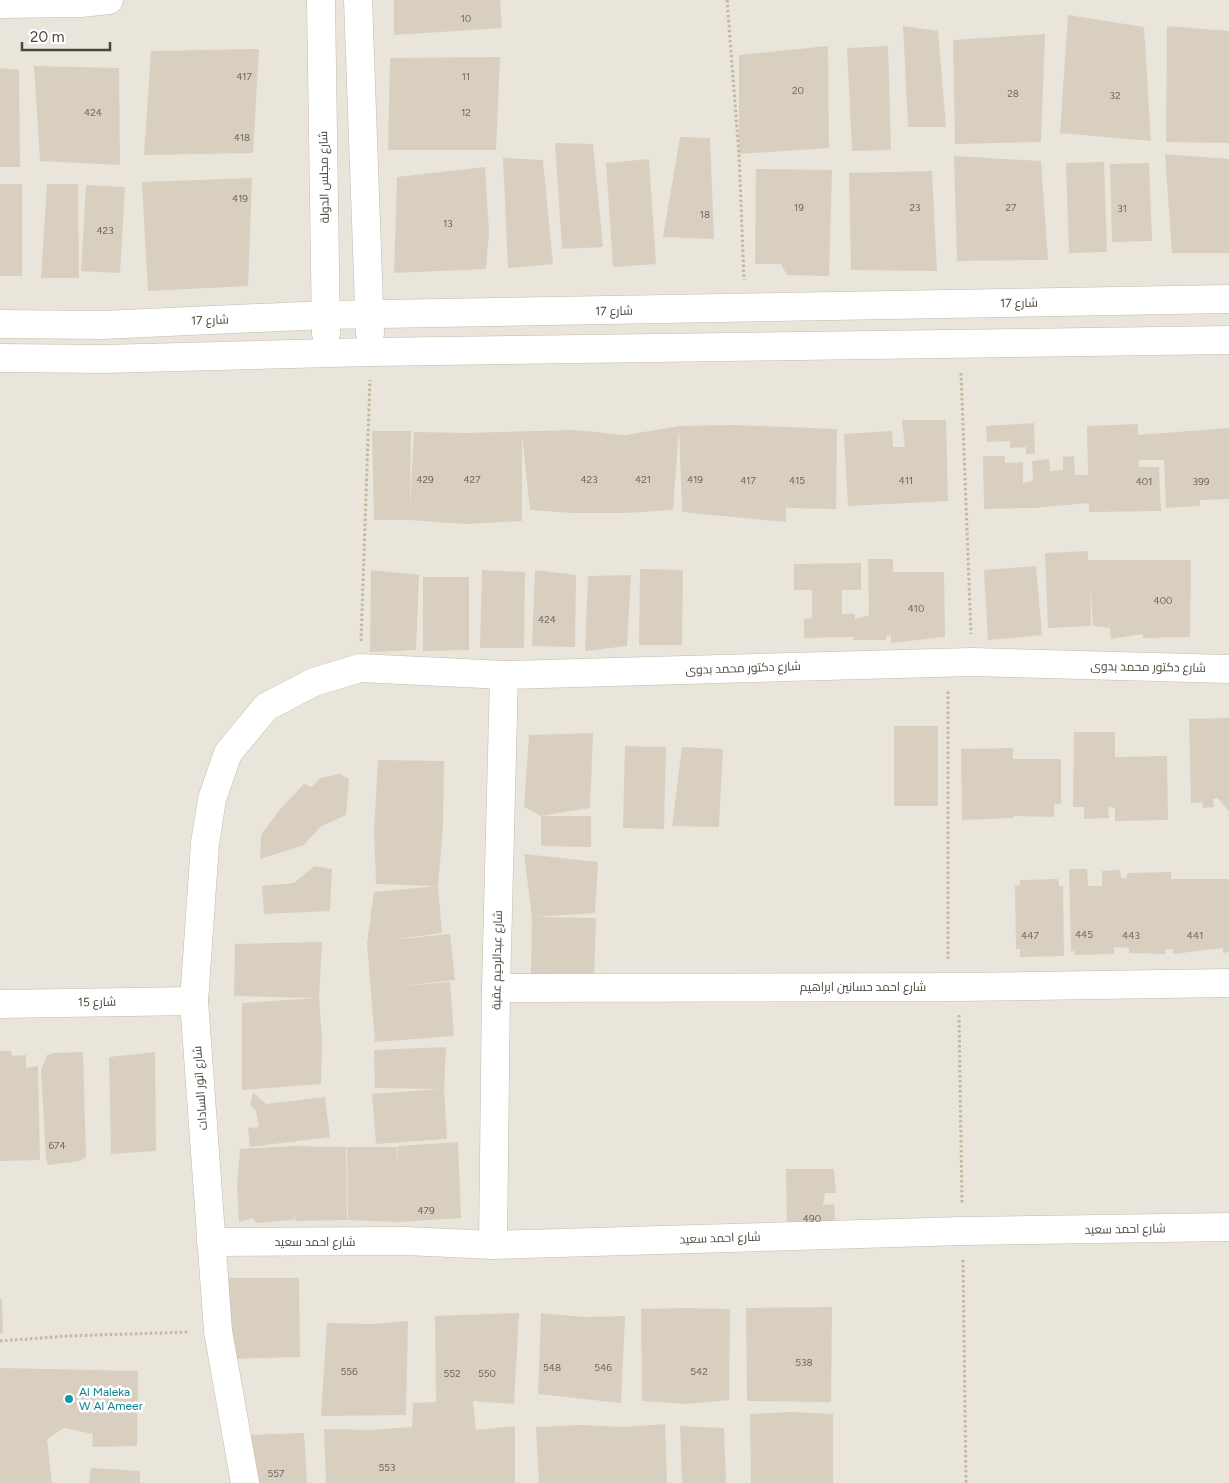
<svg xmlns="http://www.w3.org/2000/svg" width="1229" height="1483" font-family="Figtree,Cairo,sans-serif">
<rect width="100%" height="100%" fill="#f6f3ec"/>
<rect fill="#eae5da" x="0" y="0" width="1229" height="1483"/>
<g fill="#d8cfc1">
<polygon points="394,0 500,0 502,28 394,35"/>
<polygon points="1068,15 1144,27 1151,141 1060,133"/>
<polygon points="903,26 938,31 946,127 908,127"/>
<polygon points="1167,26 1229,31 1229,143 1166,142"/>
<polygon points="1045,34 1041,142 955,144 953,40"/>
<polygon points="828,46 829,148 739,154 739,55"/>
<polygon points="888,46 891,150 852,151 847,48"/>
<polygon points="259,49 253,153 144,155 151,51"/>
<polygon points="500,57 496,150 388,150 390,58"/>
<polygon points="34,66 119,68 120,165 40,161"/>
<polygon points="0,68 19,70 20,167 0,167"/>
<polygon points="680,137 710,138 714,239 663,237"/>
<polygon points="555,143 593,144 603,247 562,249"/>
<polygon points="1165,154 1229,159 1229,253 1172,253"/>
<polygon points="954,156 1041,161 1048,260 957,261"/>
<polygon points="503,158 543,160 553,264 508,268"/>
<polygon points="649,159 656,264 613,267 606,163"/>
<polygon points="1104,162 1107,252 1069,253 1066,163"/>
<polygon points="1149,163 1152,241 1112,242 1110,164"/>
<polygon points="485,167 489,232 486,269 394,273 397,177"/>
<polygon points="756,169 832,170 829,276 787,275 781,264 755,264"/>
<polygon points="932,171 937,271 851,270 849,173"/>
<polygon points="252,178 248,286 148,291 142,182"/>
<rect x="0" y="184" width="22" height="92"/>
<polygon points="47,184 78,184 79,278 41,278"/>
<polygon points="86,185 125,187 120,273 81,271"/>
<polygon points="902,420 946,420 948,501 848,506 844,434 892,431 893,447 905,447"/>
<polygon points="1034,423 1035,454 1026,454 1026,447 1010,448 1010,441 987,442 986,426"/>
<polygon points="1138,424 1138,435 1229,428 1229,499 1200,500 1200,506 1166,508 1164,460 1139,460 1139,467 1159,467 1161,511 1089,512 1089,503 1034,508 984,509 983,456 1005,456 1005,463 1023,462 1023,483 1033,481 1032,461 1049,459 1050,471 1063,470 1063,457 1074,456 1075,475 1088,475 1087,426"/>
<polygon points="735,425 837,429 836,509 786,508 785,473 786,522 682,512 679,429 673,510 625,513 574,513 530,510 522,435 522,521 464,524 409,520 374,520 372,431 411,431 410,507 414,432 467,433 575,430 625,435 679,426"/>
<polygon points="1088,551 1088,560 1191,560 1190,637 1143,638 1143,634 1111,639 1110,628 1093,626 1090,584 1091,626 1048,628 1045,553"/>
<polygon points="868,559 893,559 893,572 944,572 945,637 891,643 891,635 887,636 886,640 853,640 854,637 804,638 804,619 812,618 812,590 794,590 794,564 861,563 861,590 842,590 842,614 855,614 855,619 869,615"/>
<polygon points="1036,566 1042,635 988,640 984,570"/>
<polygon points="640,569 683,570 682,645 639,645"/>
<polygon points="371,570 419,575 416,650 370,652"/>
<polygon points="482,570 525,572 524,648 480,648"/>
<polygon points="535,570 576,575 575,647 532,646"/>
<polygon points="631,575 627,646 585,651 588,576"/>
<polygon points="423,577 469,577 469,650 423,651"/>
<polygon points="1229,718 1229,812 1218,798 1213,799 1214,807 1203,808 1202,802 1191,803 1189,719"/>
<rect x="894" y="726" width="44" height="80"/>
<polygon points="1074,732 1115,732 1115,757 1167,756 1168,820 1115,821 1115,808 1108,807 1109,818 1084,819 1084,807 1073,807"/>
<polygon points="593,733 590,808 541,816 591,816 591,847 541,846 541,816 524,807 529,735"/>
<polygon points="625,746 666,747 664,829 623,828"/>
<polygon points="682,747 723,749 719,827 672,826"/>
<polygon points="1013,748 1013,759 1061,759 1061,804 1054,804 1054,817 1013,816 1014,818 962,820 961,749"/>
<polygon points="378,760 444,761 443,827 438,886 376,884 374,830"/>
<polygon points="340,774 349,779 346,815 320,827 304,845 260,859 261,835 281,808 304,784 312,787 320,778"/>
<polygon points="524,854 598,862 595,913 536,917 596,918 594,978 531,977 532,917"/>
<polygon points="314,866 332,869 330,911 264,914 262,886 294,883"/>
<polygon points="1069,869 1087,869 1088,886 1102,886 1102,871 1120,870 1121,878 1126,878 1128,873 1171,872 1171,879 1229,879 1229,952 1223,953 1223,948 1173,954 1173,949 1166,949 1165,954 1129,953 1129,948 1114,947 1114,954 1075,955 1074,951 1071,951"/>
<polygon points="1058,879 1059,886 1063,886 1064,956 1020,957 1020,949 1016,949 1015,886 1020,885 1020,880"/>
<polygon points="438,886 442,933 389,940 450,934 455,980 394,987 450,982 454,1036 375,1042 367,943 374,892"/>
<polygon points="322,942 319,998 322,1039 321,1084 242,1090 242,1003 316,998 234,996 235,944"/>
<polygon points="446,1047 444,1089 447,1139 376,1144 372,1094 440,1089 375,1088 374,1050"/>
<polygon points="0,1051 11,1051 12,1056 26,1055 26,1068 38,1066 40,1160 0,1161"/>
<polygon points="83,1052 86,1157 80,1161 48,1165 46,1158 41,1070 47,1055 54,1053"/>
<polygon points="155,1052 156,1151 111,1154 109,1057"/>
<polygon points="253,1092 266,1104 325,1097 330,1137 250,1147 248,1128 259,1127 256,1111 250,1105"/>
<polygon points="458,1142 461,1218 399,1222 348,1220 347,1147 397,1147 398,1167 398,1146"/>
<polygon points="292,1146 346,1147 347,1220 295,1221 294,1212 294,1220 256,1223 253,1218 239,1222 237,1185 240,1149"/>
<polygon points="786,1169 834,1169 836,1193 825,1193 823,1205 834,1204 836,1227 787,1231"/>
<polygon points="226,1278 299,1278 300,1357 227,1359"/>
<polygon points="0,1299 2,1299 3,1333 0,1333"/>
<polygon points="832,1307 831,1402 747,1401 746,1308"/>
<polygon points="687,1308 730,1309 729,1400 687,1404 642,1401 641,1309"/>
<polygon points="519,1313 514,1404 473,1401 476,1430 515,1426 515,1483 326,1483 324,1429 371,1430 412,1427 413,1403 436,1402 435,1316"/>
<polygon points="541,1313 584,1317 625,1316 621,1403 538,1394"/>
<polygon points="408,1321 406,1415 321,1416 327,1323 372,1324"/>
<polygon points="0,1368 138,1371 137,1446 92,1447 93,1434 64,1428 47,1439 52,1483 0,1483"/>
<polygon points="791,1412 833,1414 833,1483 751,1483 750,1414"/>
<polygon points="665,1424 667,1483 539,1483 536,1427 582,1425 625,1427"/>
<polygon points="680,1426 724,1428 726,1483 682,1483"/>
<polygon points="304,1433 307,1483 253,1483 243,1435"/>
<polygon points="91,1468 140,1471 140,1483 89,1483"/>
</g>
<g fill="none" stroke-linecap="round" stroke-linejoin="round">
<g stroke="#c2bbae" stroke-width="29">
<g id="street">
<polyline points="321,0 326,333"/>
<polyline points="358,0 370,333"/>
<polyline points="0,4 81,3 109,0"/>
<polyline points="0,324 102,325 325,315 1229,299"/>
<polyline points="0,358 104,359 370,352 1229,340"/>
<polyline points="496,988 959,987 1229,983"/>
<polyline points="0,1004 194,1001"/>
<polyline points="211,1242 406,1241 493,1245 962,1231 1229,1227"/>
<polyline points="493,1245 496,988 504,675"/>
<polyline points="245,1483 218,1331 194,1001 205,844 212,799 228,753 266,707 314,682 360,668 504,675 972,662 1229,669"/>
</g>
</g>
<g stroke="#c4b79f" stroke-width="3" stroke-dasharray="2.5 2.5" stroke-linecap="butt">
<polyline points="727,0 739,154 744,280"/>
<polyline points="961,373 971,634"/>
<polyline points="361,641 370,380"/>
<polyline points="948,959 948,690"/>
<polyline points="959,1015 962,1203"/>
<polyline points="963,1260 966,1483"/>
<polyline points="0,1341 67,1336 190,1332"/>
</g>
<use href="#street" stroke="#fff" stroke-width="28"/>
</g>
<circle fill="#0f9aa8" stroke="#fff" stroke-width="2" cx="69" cy="1399" r="5"/>
<g text-anchor="middle" dominant-baseline="central" stroke-width="5" stroke-linejoin="round" paint-order="stroke">
<g font-size="10" fill="#6e675b">
<text x="466" y="18">10</text>
<text x="244" y="76">417</text>
<text x="466" y="76">11</text>
<text x="798" y="90">20</text>
<text x="1013" y="93">28</text>
<text x="1115" y="95">32</text>
<text x="93" y="112">424</text>
<text x="466" y="112">12</text>
<text x="242" y="137">418</text>
<text x="240" y="198">419</text>
<text x="799" y="207">19</text>
<text x="915" y="207">23</text>
<text x="1011" y="207">27</text>
<text x="1122" y="208">31</text>
<text x="705" y="214">18</text>
<text x="448" y="223">13</text>
<text x="105" y="230">423</text>
<text x="425" y="479">429</text>
<text x="472" y="479">427</text>
<text x="589" y="479">423</text>
<text x="643" y="479">421</text>
<text x="695" y="479">419</text>
<text x="748" y="480">417</text>
<text x="797" y="480">415</text>
<text x="906" y="480">411</text>
<text x="1144" y="481">401</text>
<text x="1201" y="481">399</text>
<text x="1163" y="600">400</text>
<text x="916" y="608">410</text>
<text x="547" y="619">424</text>
<text x="1084" y="934">445</text>
<text x="1030" y="935">447</text>
<text x="1131" y="935">443</text>
<text x="1195" y="935">441</text>
<text x="57" y="1145">674</text>
<text x="426" y="1210">479</text>
<text x="812" y="1218">490</text>
<text x="804" y="1362">538</text>
<text x="552" y="1367">548</text>
<text x="603" y="1367">546</text>
<text x="349" y="1371">556</text>
<text x="699" y="1371">542</text>
<text x="452" y="1373">552</text>
<text x="487" y="1373">550</text>
<text x="387" y="1467">553</text>
<text x="276" y="1473">557</text>
</g>
<g font-size="12" fill="#4b4439" stroke="#fff">
<text transform="translate(324 177) rotate(-91)">شارع مجلس الدولة</text>
<text transform="translate(1019 303) rotate(-1)">شارع 17</text>
<text transform="translate(614 311) rotate(-1)">شارع 17</text>
<text transform="translate(210 320) rotate(-2)">شارع 17</text>
<text transform="translate(1148 667) rotate(1)">شارع دكتور محمد بدوى</text>
<text transform="translate(743 668) rotate(-2)">شارع دكتور محمد بدوى</text>
<text transform="translate(497 960) rotate(-89)">شارع عبدالرحيم عقبة</text>
<text x="863" y="987">شارع احمد حسانين ابراهيم</text>
<text transform="translate(97 1002) rotate(-1)">شارع 15</text>
<text transform="translate(200 1088) rotate(-94)">شارع انور السادات</text>
<text transform="translate(1125 1229) rotate(-1)">شارع احمد سعيد</text>
<text transform="translate(720 1238) rotate(-2)">شارع احمد سعيد</text>
<text x="315" y="1242">شارع احمد سعيد</text>
</g>
<g font-size="12" fill="#0d838f" stroke="#fff" text-anchor="start">
<text x="79" y="1392">Al Maleka<tspan x="79" dy="14">W Al Ameer</tspan></text>
</g>
</g>
<path d="M22 42v8h88v-8" fill="none" stroke="#4b4439" stroke-width="2.5"/>
<text x="30" y="42" font-size="15" fill="#4b4439" stroke="#ffffff" stroke-width="4" paint-order="stroke">20 m</text>
</svg>
